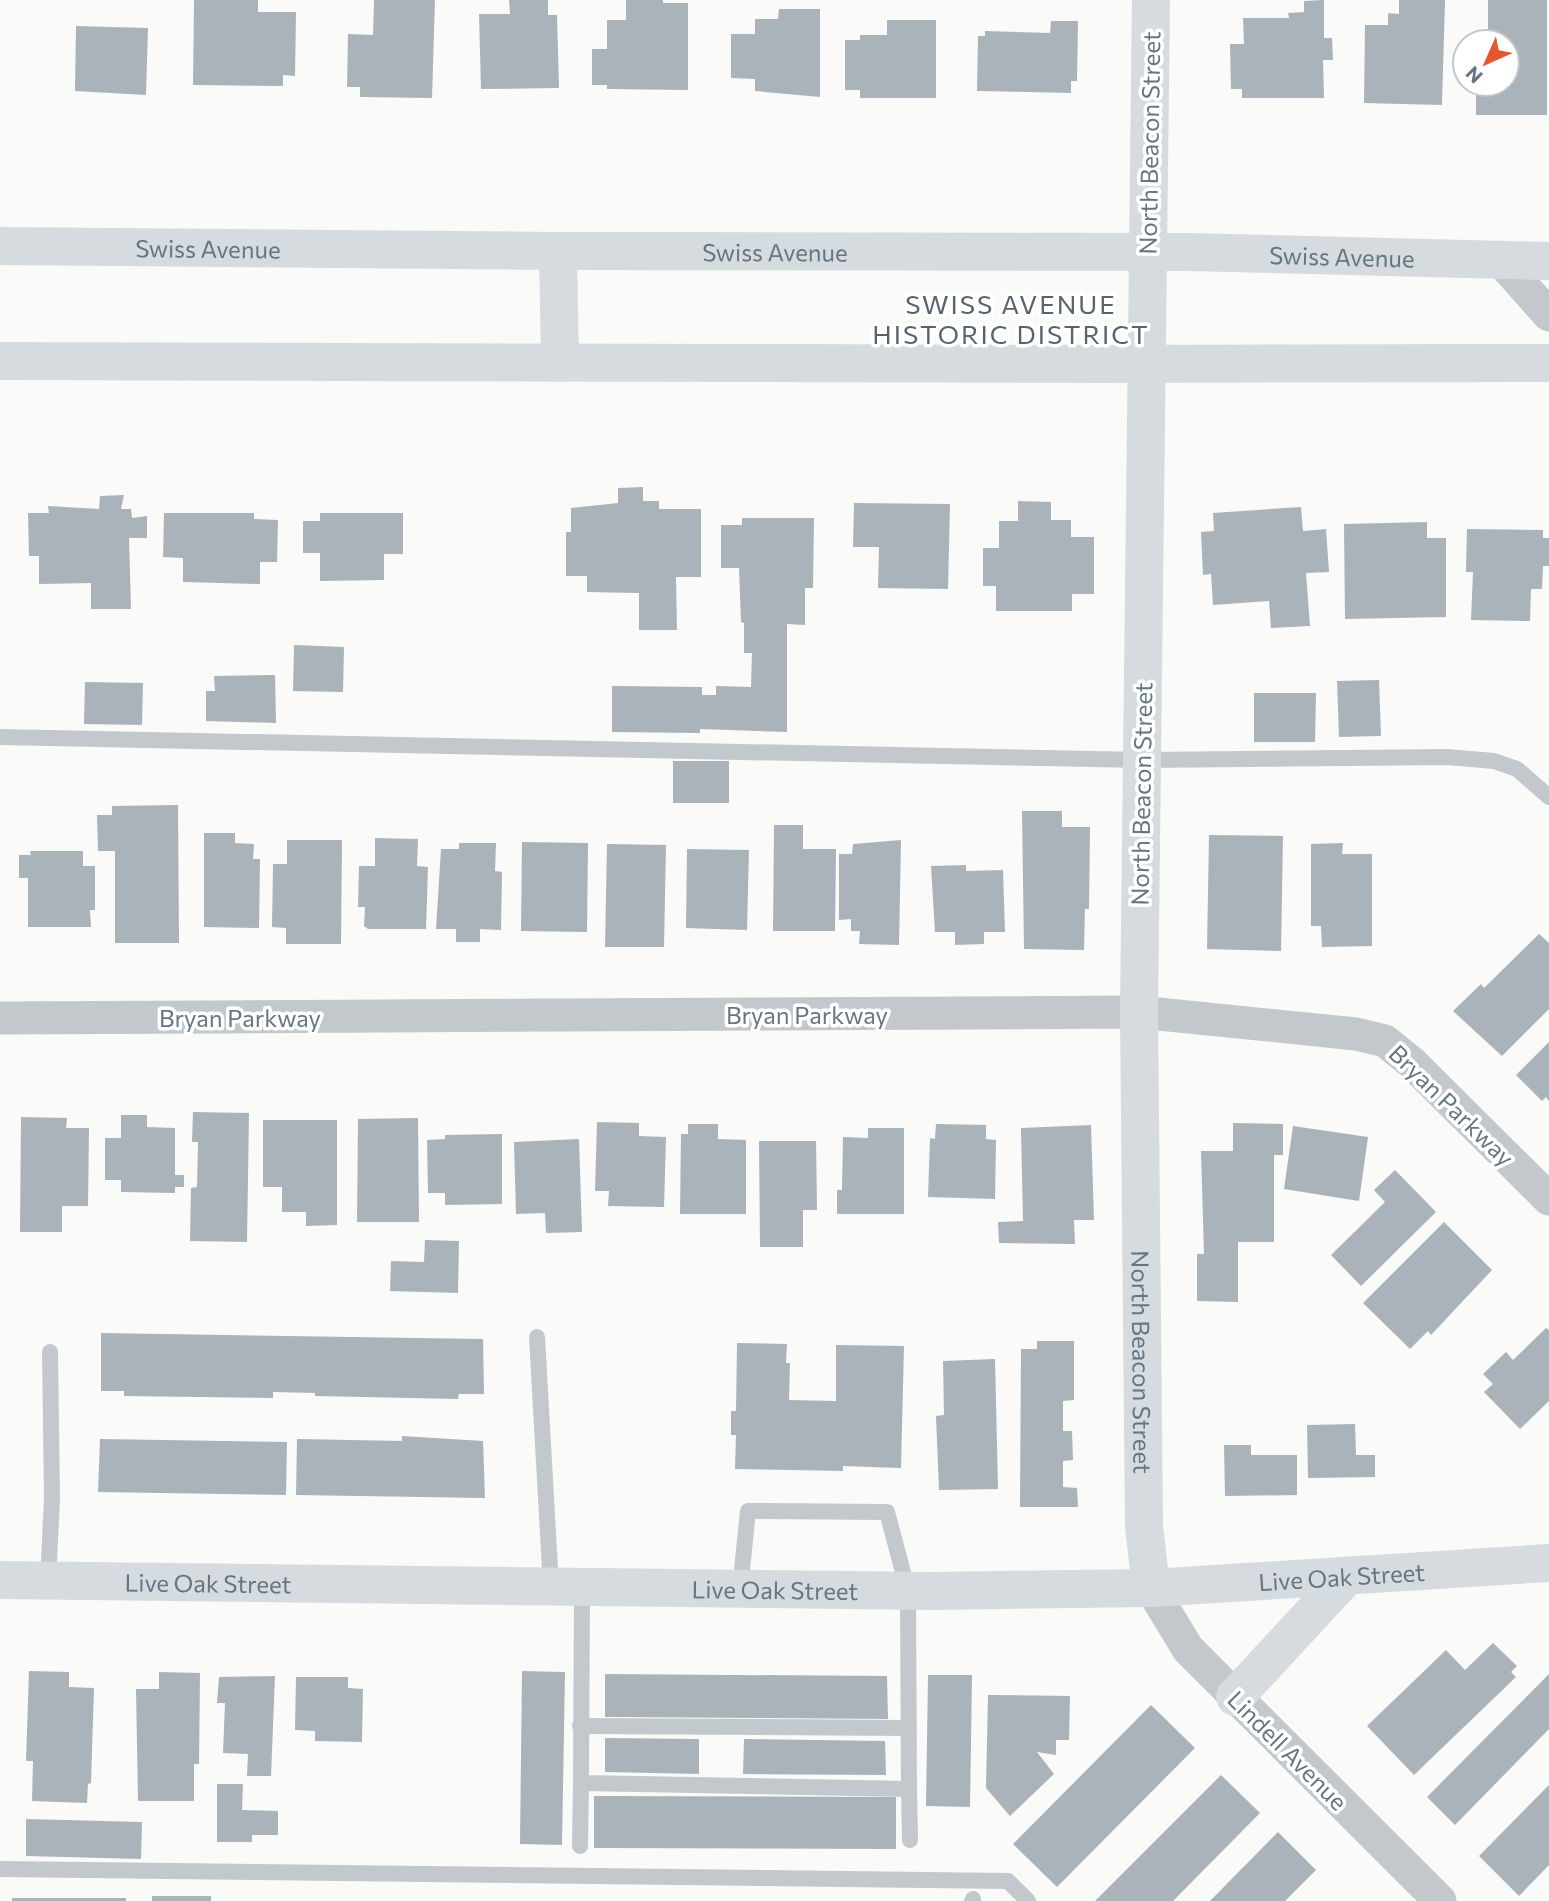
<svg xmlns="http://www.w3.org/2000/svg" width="1549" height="1901" font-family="Commissioner,sans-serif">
<rect width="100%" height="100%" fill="#fafaf8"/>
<g fill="#aab3b9">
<polygon points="194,0 258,0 258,12 296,12 295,76 283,75 283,86 193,85"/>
<polygon points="374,0 435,0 432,98 360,97 360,87 347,87 348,34 373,35"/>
<polygon points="509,0 548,0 548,15 557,15 559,88 481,89 479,14 510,14"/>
<polygon points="626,0 663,0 663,3 688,3 688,90 607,89 607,85 592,85 592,49 607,49 607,20 626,20"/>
<polygon points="1324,0 1324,38 1332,38 1333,60 1323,60 1324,98 1242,98 1242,89 1231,89 1230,44 1244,44 1243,18 1289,18 1288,13 1304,12 1304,1"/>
<polygon points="1399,0 1445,0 1442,105 1364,103 1365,25 1388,25 1388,13 1399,14"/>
<polygon points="1488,0 1547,0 1547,115 1476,115 1476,84 1507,84 1507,42 1465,42 1465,37 1488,37"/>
<polygon points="779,9 820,9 820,97 755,91 755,79 731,78 731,34 755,34 755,19 778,19"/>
<polygon points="887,20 936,20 936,98 860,98 860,90 845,90 845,40 860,40 860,35 887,35"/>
<polygon points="1051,21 1078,21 1077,81 1071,81 1071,93 977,91 978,36 985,36 985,31 1050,33"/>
<polygon points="76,26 148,28 146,95 75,91"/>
<polygon points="643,487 643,501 659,501 659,509 701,509 701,577 676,577 677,630 639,630 639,593 587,592 587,576 566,576 566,532 571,532 571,508 618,503 618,488"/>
<polygon points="124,495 121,509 131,509 132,518 147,516 147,538 129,538 131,609 91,609 91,583 39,584 39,556 29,556 28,513 49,513 48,506 99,509 100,496"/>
<polygon points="1018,501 1051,502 1051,520 1071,520 1071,537 1094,537 1094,594 1072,594 1072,611 996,611 996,586 983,586 983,548 999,548 999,521 1018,521"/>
<polygon points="854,503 950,504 948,589 878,588 879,547 853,547"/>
<polygon points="1301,507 1303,531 1326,529 1329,572 1306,573 1310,626 1271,628 1269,601 1213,605 1211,574 1203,575 1201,532 1214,531 1213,513"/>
<polygon points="164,513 254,513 254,519 278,520 277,562 260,562 260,584 183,582 183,558 163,557"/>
<polygon points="320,513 403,513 403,554 384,554 384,580 320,581 320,553 303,553 303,521 320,521"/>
<polygon points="742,518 814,518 813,588 805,588 805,625 787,624 787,732 700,729 700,733 612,732 612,686 702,687 702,695 716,695 716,686 751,687 752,653 744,653 744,623 741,622 739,568 721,568 721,525 742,525"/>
<polygon points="1427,522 1427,538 1446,538 1446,617 1345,619 1344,524"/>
<polygon points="1467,529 1543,530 1543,538 1549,538 1549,566 1543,566 1542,589 1531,589 1530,621 1471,620 1473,572 1466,572"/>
<polygon points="294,645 344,647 343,692 293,691"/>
<polygon points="275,675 276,723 206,721 206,691 215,691 214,676"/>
<polygon points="1379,680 1381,736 1339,737 1337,681"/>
<polygon points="85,682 143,683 142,725 84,724"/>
<polygon points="1254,693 1316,693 1315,742 1254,742"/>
<rect x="673" y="761" width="56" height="42"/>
<polygon points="178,805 179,943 115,943 115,851 98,851 97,815 112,815 112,806"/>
<polygon points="1022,811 1062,811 1062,827 1090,827 1089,909 1085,909 1084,950 1024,949"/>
<polygon points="774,825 803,825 803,849 836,849 835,931 773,931"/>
<polygon points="204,833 235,833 235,843 254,844 253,859 260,859 259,928 204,927"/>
<polygon points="1209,835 1283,836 1281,951 1207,949"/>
<polygon points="375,838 418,839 417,866 428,867 426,929 368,929 364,926 365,907 358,907 359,866 375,866"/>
<polygon points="287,840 342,840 341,944 286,944 286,928 272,927 273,864 287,864"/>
<polygon points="901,840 899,945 859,944 860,931 851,931 851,919 839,920 839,854 852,854 853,844"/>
<polygon points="522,842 588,843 587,932 521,931"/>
<polygon points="459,843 496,843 495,871 502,872 501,930 480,929 480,942 456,942 456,929 436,929 441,849 459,849"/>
<polygon points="1343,843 1342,854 1372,854 1372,946 1322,947 1321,926 1311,926 1311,844"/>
<polygon points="607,844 666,845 664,947 605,947"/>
<polygon points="687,849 749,850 747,930 686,928"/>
<polygon points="30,851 83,851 83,866 95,866 95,910 90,910 91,927 28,927 28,878 19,878 19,855 31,855"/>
<polygon points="966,865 966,871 1003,870 1005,932 984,932 984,944 955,945 955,932 935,932 931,866"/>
<polygon points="1539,934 1549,943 1549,1009 1502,1056 1453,1011 1481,984 1484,988"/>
<polygon points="1549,1042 1549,1101 1546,1097 1542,1101 1516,1075"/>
<polygon points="193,1112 249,1113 247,1242 190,1241 191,1188 197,1187 198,1142 192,1142"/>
<polygon points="121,1115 147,1115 147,1127 175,1128 175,1175 184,1175 184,1187 175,1187 175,1193 121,1192 121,1180 105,1180 105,1138 121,1138"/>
<polygon points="21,1117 67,1118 66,1128 89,1128 88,1206 62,1206 62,1232 20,1232"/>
<polygon points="418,1118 419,1222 357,1222 358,1119"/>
<polygon points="263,1120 337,1120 337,1225 306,1226 306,1212 282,1212 282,1187 263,1187"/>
<polygon points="597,1122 639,1123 639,1136 666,1137 664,1207 608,1206 609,1191 595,1191"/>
<polygon points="1233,1123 1283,1124 1283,1155 1274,1155 1274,1242 1238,1242 1238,1302 1197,1301 1197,1254 1204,1254 1201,1151 1233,1151"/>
<polygon points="688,1124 718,1124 718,1139 746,1140 746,1214 680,1214 681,1134 688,1134"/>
<polygon points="936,1124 986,1125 986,1139 996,1140 995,1199 928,1197 930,1138 935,1139"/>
<polygon points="1091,1125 1094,1220 1074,1220 1075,1244 999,1243 998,1222 1023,1221 1021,1128"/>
<polygon points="1293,1126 1368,1137 1359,1201 1284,1189"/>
<polygon points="868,1128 904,1128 904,1214 837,1214 837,1190 842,1190 843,1137 868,1138"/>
<polygon points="502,1134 502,1204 445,1205 445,1193 428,1193 427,1140 445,1139 445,1135"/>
<polygon points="579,1139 582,1232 546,1233 545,1213 516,1214 514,1142"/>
<polygon points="759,1141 816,1141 817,1210 803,1210 803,1247 760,1247"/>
<polygon points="1395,1170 1436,1212 1361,1286 1331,1255 1385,1202 1374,1190"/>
<polygon points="1444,1222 1492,1270 1431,1335 1428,1331 1410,1349 1363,1303"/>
<polygon points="425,1240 459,1241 458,1293 390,1291 391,1261 424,1262"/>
<polygon points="1546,1328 1549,1330 1549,1401 1520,1429 1484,1392 1493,1384 1483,1374 1506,1352 1513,1360"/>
<polygon points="101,1333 483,1339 484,1394 459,1394 458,1399 315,1396 315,1393 273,1392 273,1398 124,1396 124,1391 101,1391"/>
<polygon points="1037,1341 1074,1341 1074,1400 1063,1401 1063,1431 1072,1431 1073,1460 1063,1461 1063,1487 1077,1488 1078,1507 1020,1507 1021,1349 1037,1349"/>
<polygon points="737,1343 787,1344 786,1363 790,1363 789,1400 836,1401 836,1345 904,1346 901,1468 843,1466 843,1471 735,1469 736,1435 731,1435 731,1411 736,1411"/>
<polygon points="995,1359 998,1489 939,1490 936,1416 944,1415 943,1361"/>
<polygon points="1355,1424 1356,1455 1375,1455 1375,1477 1308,1478 1307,1425"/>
<polygon points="402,1436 483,1441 485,1498 296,1495 297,1439 402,1441"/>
<polygon points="100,1439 287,1442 286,1495 98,1492"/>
<polygon points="1224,1445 1251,1445 1251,1455 1297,1455 1297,1495 1225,1496"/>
<polygon points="1493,1643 1517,1666 1511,1672 1516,1677 1414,1775 1367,1726 1446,1650 1465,1670"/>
<polygon points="29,1671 69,1672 69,1687 94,1688 91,1783 88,1784 87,1803 32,1801 33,1761 26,1761"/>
<polygon points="522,1671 565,1672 562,1845 520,1844"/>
<polygon points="159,1672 200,1673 199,1764 194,1764 194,1801 138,1801 136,1689 159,1689"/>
<polygon points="605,1674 887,1676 888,1719 605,1717"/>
<polygon points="1549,1674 1549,1729 1455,1825 1427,1797"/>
<polygon points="928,1675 972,1675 970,1807 926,1806"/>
<polygon points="275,1676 271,1776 247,1776 248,1754 223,1753 225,1703 217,1703 219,1677"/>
<polygon points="296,1677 348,1677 348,1688 363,1689 362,1742 315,1741 315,1731 295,1730"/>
<polygon points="988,1695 1070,1696 1069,1740 1056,1740 1056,1755 1037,1752 1054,1774 1010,1816 986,1788"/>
<polygon points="1151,1705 1195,1748 1057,1887 1013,1844"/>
<polygon points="605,1738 699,1739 699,1774 605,1772"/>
<polygon points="744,1739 885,1741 886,1775 743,1774"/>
<polygon points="1221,1775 1260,1813 1173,1901 1095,1901"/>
<polygon points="217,1784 243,1784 242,1810 278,1811 278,1835 252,1835 252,1842 217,1842"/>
<polygon points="1549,1785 1549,1865 1519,1896 1479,1856"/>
<polygon points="594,1796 896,1797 896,1849 594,1848"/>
<polygon points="26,1819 142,1822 141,1859 26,1856"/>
<polygon points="1278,1832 1316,1870 1285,1901 1210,1901"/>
<rect x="152" y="1896" width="59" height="5"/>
<rect x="12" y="1898" width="114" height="3"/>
</g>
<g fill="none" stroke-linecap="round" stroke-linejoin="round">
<g stroke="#c3c8cc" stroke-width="16">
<polyline points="0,737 1142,760 1447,757 1494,761 1517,769 1549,797"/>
<polyline points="537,1337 551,1587"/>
<polyline points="48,1581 52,1499 50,1352"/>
<polyline points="582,1588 581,1783 909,1789 908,1591 887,1512 748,1511 740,1589"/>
<polyline points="580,1726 909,1728"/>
<polyline points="909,1789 910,1840"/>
<polyline points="580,1846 581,1783"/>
<polyline points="0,1869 1008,1881 1028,1901"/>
<polyline points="972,1901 973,1899"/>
</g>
<g stroke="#c3c8cc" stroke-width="33">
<polyline points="1501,261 1549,315"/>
<polyline points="0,1018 1139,1012 1356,1034 1385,1041 1411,1062 1549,1199"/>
<polyline points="1151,1588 1188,1649 1440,1901"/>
</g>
<g stroke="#d6dbdf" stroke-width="38">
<path id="s1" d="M1151,0l-12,1012 5,514 7,62"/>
<path id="s2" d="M0,246l558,5 630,1 361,9"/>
<polyline points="558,251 560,363"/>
<polyline points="0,361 1099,364 1549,363"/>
<path id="s3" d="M0,1580l933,11 218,-3 398,-25"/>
<polyline points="1235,1697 1346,1577"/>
</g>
</g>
<g text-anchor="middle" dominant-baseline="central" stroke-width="7" stroke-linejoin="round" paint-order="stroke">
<g font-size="24" fill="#657683" stroke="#fff">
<text transform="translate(1149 143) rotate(-89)">North Beacon Street</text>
<text stroke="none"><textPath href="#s2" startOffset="208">Swiss Avenue</textPath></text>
<text stroke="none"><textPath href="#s2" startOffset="775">Swiss Avenue</textPath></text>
<text stroke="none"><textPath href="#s2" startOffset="1342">Swiss Avenue</textPath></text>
<text transform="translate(1141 794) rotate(-89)">North Beacon Street</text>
<text x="807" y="1014">Bryan Parkway</text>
<text x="240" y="1017">Bryan Parkway</text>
<text transform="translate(1452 1105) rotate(44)">Bryan Parkway</text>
<text stroke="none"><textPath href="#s1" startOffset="1362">North Beacon Street</textPath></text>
<text stroke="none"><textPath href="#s3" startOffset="1342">Live Oak Street</textPath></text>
<text stroke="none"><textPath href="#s3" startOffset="208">Live Oak Street</textPath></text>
<text stroke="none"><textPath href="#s3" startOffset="775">Live Oak Street</textPath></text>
<text transform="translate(1288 1750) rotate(45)">Lindell Avenue</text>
</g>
<g font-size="26" letter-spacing="2" fill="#57646e" stroke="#fff">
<text x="1011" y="303">SWISS AVENUE<tspan x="1011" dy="30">HISTORIC DISTRICT</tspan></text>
</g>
</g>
<g transform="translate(1486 63) rotate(225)"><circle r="33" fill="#ffffff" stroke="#c1c8cd" stroke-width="2"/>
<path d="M0-5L12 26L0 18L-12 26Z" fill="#e4572e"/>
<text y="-10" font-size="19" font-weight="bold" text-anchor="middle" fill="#657683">N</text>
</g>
</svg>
